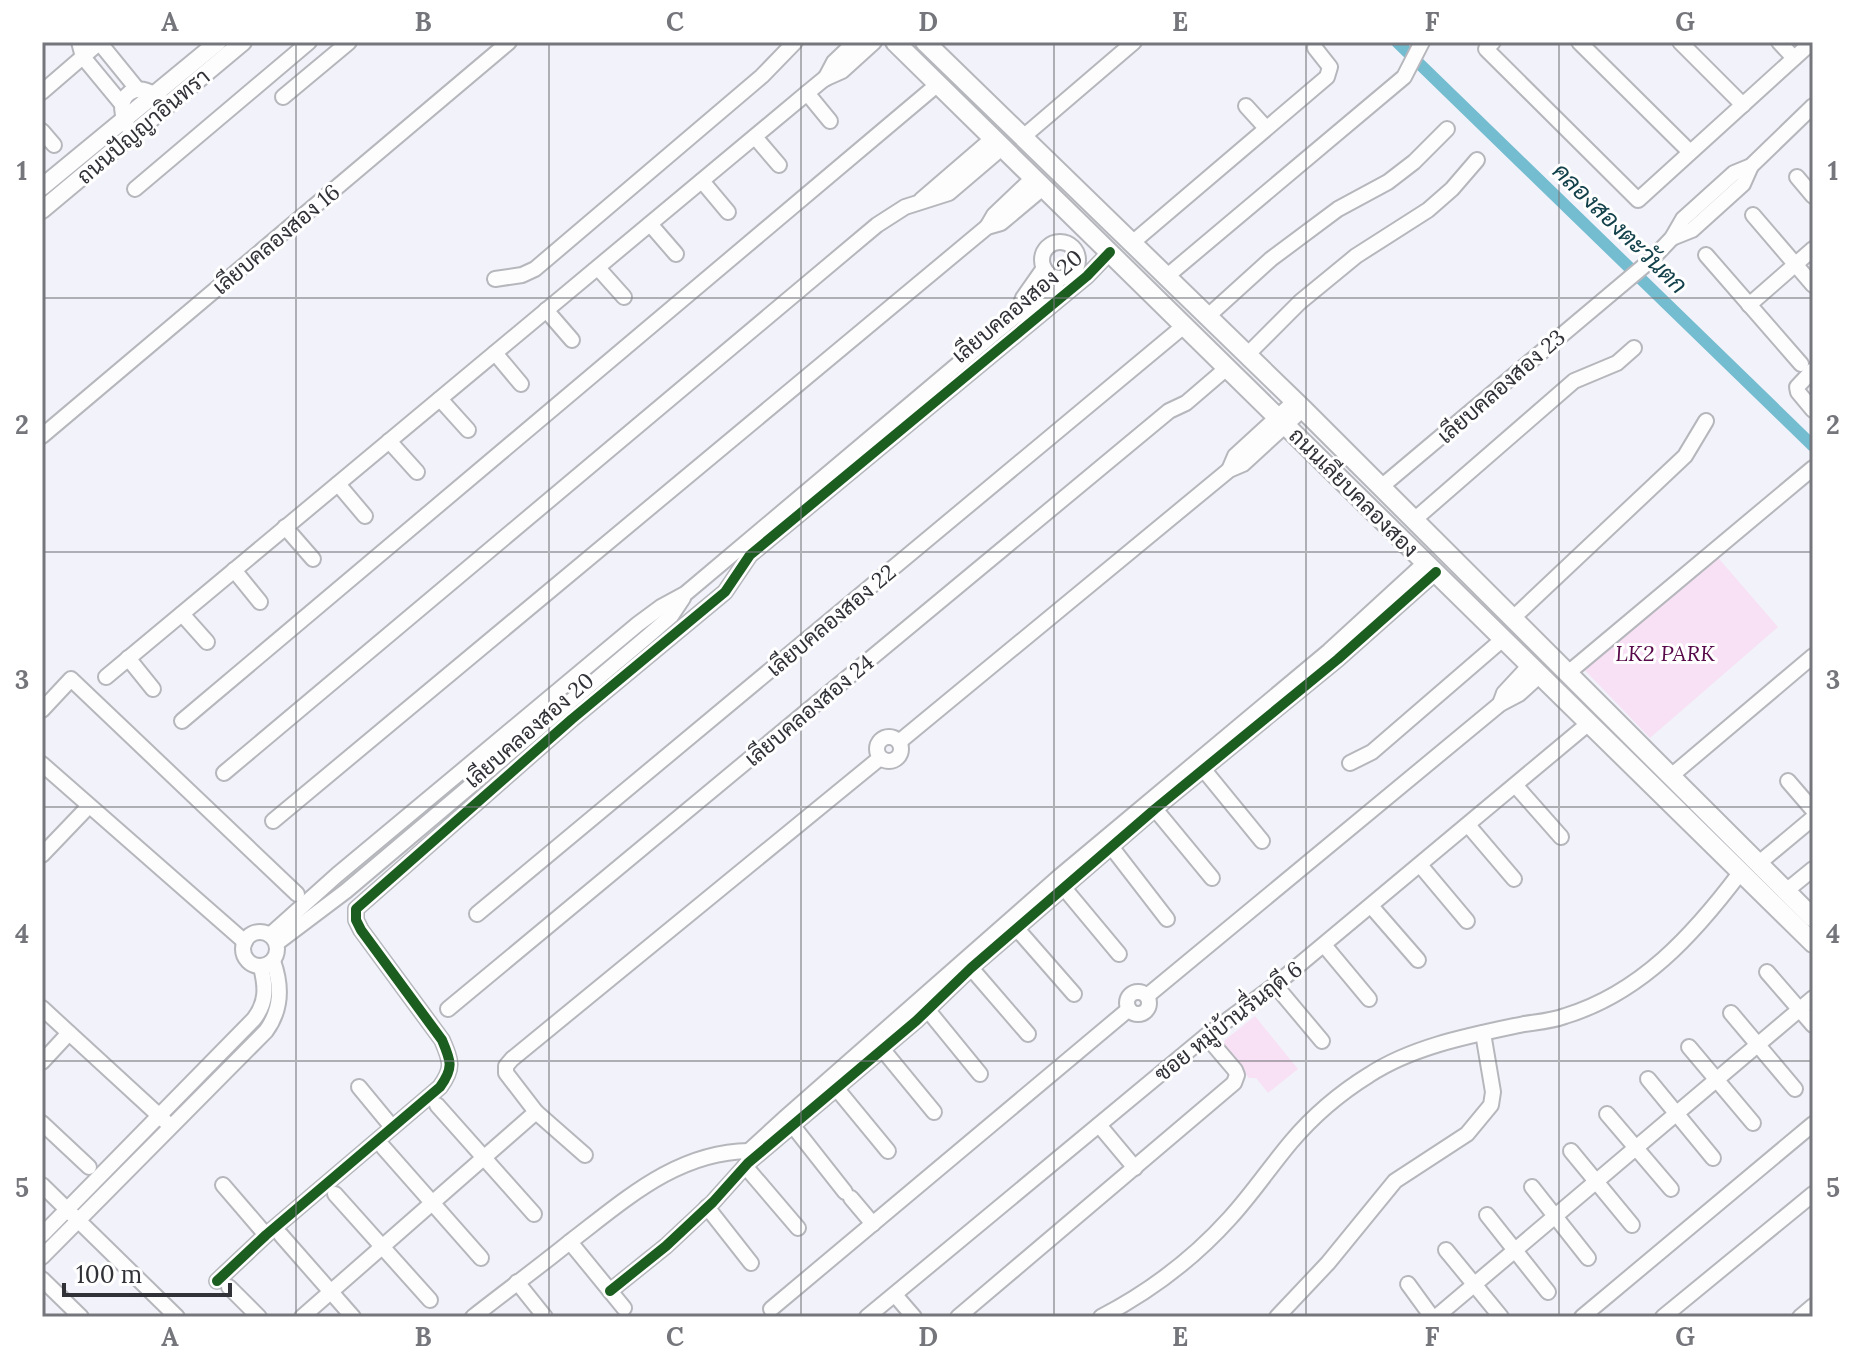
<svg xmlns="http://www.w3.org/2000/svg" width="1855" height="1359" font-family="Lora,Sarabun,serif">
<rect width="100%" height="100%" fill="#f2f3fa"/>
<g fill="#f8e1f4">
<polygon points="1708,546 1778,627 1650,738 1574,659"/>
<polygon points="1255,1016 1298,1069 1268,1093 1256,1078 1249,1078 1223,1046 1225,1040"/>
</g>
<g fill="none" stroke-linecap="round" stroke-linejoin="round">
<polyline stroke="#74bccf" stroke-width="12" points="1397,42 1813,446"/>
<g stroke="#b6b7bc" stroke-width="18">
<g id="minor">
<polyline points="79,42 83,57 121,103"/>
<polyline points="99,42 138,90"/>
<polyline points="1493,42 1486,49 1638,200 1812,42"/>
<polyline points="1579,42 1690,152"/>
<polyline points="1680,42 1743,105"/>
<polyline points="1779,42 1794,58"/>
<polyline points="825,79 834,62 855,42"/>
<polyline points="42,92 100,42"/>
<polyline points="807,93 830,121"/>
<polyline points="283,97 349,42"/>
<polyline points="1246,106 1266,128"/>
<polyline points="42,131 54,145"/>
<path d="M133,134c-30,-38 9,-62 33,-28"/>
<polyline points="755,137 779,165"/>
<polyline points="1023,137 1134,42"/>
<polyline points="1797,177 1813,196"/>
<polyline points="702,181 728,212"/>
<polyline points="135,189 309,42"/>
<polyline points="921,200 993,138"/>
<polyline points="1753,215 1813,285"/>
<polyline points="650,224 676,254"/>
<polyline points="987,227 994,215 1034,177"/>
<polyline points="1672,238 1692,230 1743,184 1751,166"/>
<circle cx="1060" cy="260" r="18"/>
<polyline points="1132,243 1327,77 1330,67 1315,48"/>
<polyline points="1706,255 1801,364"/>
<polyline points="598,268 624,297"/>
<polyline points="1166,277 1404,77 1422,42"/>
<polyline points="495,279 522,275 535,269 762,76 795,42"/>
<polyline points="1749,305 1813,249"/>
<polyline points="546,310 572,340"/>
<polyline points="1017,315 1023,298 1044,268"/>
<polyline points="1207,317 1271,259 1338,209 1388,182 1414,162 1447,129"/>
<polyline points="495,353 521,384"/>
<polyline points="1247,355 1300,302 1356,256 1428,210 1452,189 1477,160"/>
<polyline points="1813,370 1797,387 1798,392 1813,410"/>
<polyline points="440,399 468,430"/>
<polyline points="42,436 509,42"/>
<polyline points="389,441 417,472"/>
<polyline points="1229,470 1235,456 1295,401"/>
<polyline points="338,484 365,516"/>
<polyline points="1381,487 1651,260 1672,238 1683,219 1734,173 1751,166 1813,106"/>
<polyline points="1414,520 1574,381 1617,363 1634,348"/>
<polyline points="285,527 313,559"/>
<polyline points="234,570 260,602"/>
<polyline points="182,614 207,642"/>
<polyline points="1513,618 1685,456 1706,421"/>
<polyline points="128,658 153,689"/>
<polyline points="1568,673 1813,468"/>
<polyline points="106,677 807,93 824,79 842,71 874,42"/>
<polyline points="1500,704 1504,693 1530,665"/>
<polyline points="42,710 71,679 297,894"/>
<polyline points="182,721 938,84"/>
<circle cx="889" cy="749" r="12"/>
<polyline points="899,742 1229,470 1243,464 1303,409"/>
<polyline points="1350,763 1372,752 1503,639"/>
<polyline points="42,764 245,942"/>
<polyline points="1204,770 1262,841"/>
<polyline points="224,773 877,225 905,207 949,193 1003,147"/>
<polyline points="1671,776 1813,656"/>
<polyline points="1788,781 1813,810"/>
<polyline points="1516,786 1561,837"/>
<polyline points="1155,809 1212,878"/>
<polyline points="273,821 987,227 1001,223 1044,187"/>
<polyline points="1468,825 1514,879"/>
<polyline points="1106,840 1167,919"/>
<polyline points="42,855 88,807"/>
<polyline points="1759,863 1813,818"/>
<polyline points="1420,865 1467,921"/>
<polyline points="1064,888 1119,954"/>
<polyline points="1786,891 1813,869"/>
<polyline points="1371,906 1418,960"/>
<polyline points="477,914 1185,325"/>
<polyline points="1011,922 1074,994"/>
<circle cx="260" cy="949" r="17"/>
<polyline points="270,935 337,875 638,624 661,607 685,594 995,333 1017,315 1037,306 1047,297 1060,278"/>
<polyline points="277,943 346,891 648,636 671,616 683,598"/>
<polyline points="1324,945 1369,999"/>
<polyline points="971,968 1028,1034"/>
<polyline points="1767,972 1813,1025"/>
<polyline points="1275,985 1322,1041"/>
<circle cx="1138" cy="1003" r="11"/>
<polyline points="1147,996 1500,704 1519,694 1540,675"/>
<polyline points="922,1003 980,1074"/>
<polyline points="42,1008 165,1121"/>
<polyline points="448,1009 1169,411 1186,403 1228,367"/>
<polyline points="1731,1013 1795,1089"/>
<polyline points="1689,1047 1753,1123"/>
<polyline points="883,1050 934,1112"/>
<polyline points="42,1062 69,1033"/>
<polyline points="1648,1079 1713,1158"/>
<polyline points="832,1083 888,1151"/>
<polyline points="359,1087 392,1127"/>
<polyline points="437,1105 534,1214"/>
<polyline points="536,1112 585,1155"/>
<polyline points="1607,1114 1671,1189"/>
<polyline points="42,1123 89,1167"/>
<polyline points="1099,1125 1135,1168"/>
<polyline points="793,1126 845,1192"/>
<polyline points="383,1147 481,1258"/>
<polyline points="1571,1151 1632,1225"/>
<polyline points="748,1162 749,1151 785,1118 1060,876 1329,651 1425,563"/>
<polyline points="745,1166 798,1228"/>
<polyline points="42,1185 177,1317"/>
<polyline points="223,1185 266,1235"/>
<polyline points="1532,1187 1588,1258"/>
<polyline points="335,1194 430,1300"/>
<polyline points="851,1198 873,1224"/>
<polyline points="707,1207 751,1263"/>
<polyline points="1487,1215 1548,1292"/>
<path d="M42,1235l212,-216c13,-17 12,-32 7,-52"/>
<polyline points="281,1235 353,1317"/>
<polyline points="570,1242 624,1308"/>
<polyline points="1446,1250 1501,1317"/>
<path d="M42,1257l224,-226c16,-22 16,-45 7,-70"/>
<polyline points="42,1279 81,1317"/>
<path d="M217,1281l49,-46 174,-148c14,-19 11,-26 2,-47l-81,-110 -5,-10v-11l216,-190 153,-127 25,-37 337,-279 23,-24"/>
<polyline points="517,1282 545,1317"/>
<polyline points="1408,1284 1432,1317"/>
<polyline points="229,1287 259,1317"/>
<polyline points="610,1291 666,1246 713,1202 748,1163 916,1021 971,968 1155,809 1338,659 1436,572"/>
<polyline points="895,1295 914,1317"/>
<polyline points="771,1309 1129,1009"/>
<polyline points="302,1317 536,1112 506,1073 506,1066 512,1059 880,758"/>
<path d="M473,1317c33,-26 66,-50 98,-76 55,-42 106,-89 178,-90l6,4"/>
<polyline points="867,1317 1206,1036 1275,985 1589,723"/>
<polyline points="958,1317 1234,1083 1237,1075 1235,1070 1206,1036"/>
<path d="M1101,1317c48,-25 93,-59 129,-99 22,-24 40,-51 61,-76 22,-26 49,-49 78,-67 44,-29 103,-40 155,-51 13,-2 28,-3 41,-8 76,-23 129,-82 175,-143"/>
<polyline points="1277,1317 1328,1263 1395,1181 1467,1134 1491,1105 1493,1092 1483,1033"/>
<polyline points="1436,1317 1813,998"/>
<polyline points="1582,1317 1813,1124"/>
<polyline points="1663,1317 1813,1194"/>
<polyline points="1800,1317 1813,1306"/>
</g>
</g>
<g stroke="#b6b7bc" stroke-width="20">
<g id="tertiary">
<polyline points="42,187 218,42"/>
<polyline points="42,210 243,42"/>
</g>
</g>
<g stroke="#b6b7bc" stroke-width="22">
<g id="secondary">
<polyline points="895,42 1813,943"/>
<polyline points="925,42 1303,409 1813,918"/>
</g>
</g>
<use href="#minor" stroke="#fdfdfe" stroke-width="14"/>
<use href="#tertiary" stroke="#fdfdfe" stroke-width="16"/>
<use href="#secondary" stroke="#fdfdfe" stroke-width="18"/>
<g stroke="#fff" stroke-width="15">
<g id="cycleway">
<path d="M217,1281l49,-46 174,-148c14,-19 11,-26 2,-47l-81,-110 -5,-10v-11l216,-190 153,-127 25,-37 337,-279 23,-24"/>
<polyline points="610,1291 666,1246 713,1202 748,1163 916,1021 971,968 1155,809 1338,659 1436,572"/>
</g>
</g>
<use href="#cycleway" stroke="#1b5e20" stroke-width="10"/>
</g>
<path fill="none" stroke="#75767c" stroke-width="2" stroke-opacity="0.55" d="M296,42v1275M549,42v1275M801,42v1275M1054,42v1275M1306,42v1275M1559,42v1275M42,298h1771M42,552h1771M42,807h1771M42,1061h1771"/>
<g text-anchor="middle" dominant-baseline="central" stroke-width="6" stroke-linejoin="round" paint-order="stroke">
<g font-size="22" fill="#313238" stroke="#fff">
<text transform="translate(143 126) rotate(-40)">ถนนปัญญาอินทรา</text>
<text transform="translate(276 239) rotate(-40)">เลียบคลองสอง 16</text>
<text transform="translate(1017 306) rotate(-40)">เลียบคลองสอง 20</text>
<text transform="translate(1501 386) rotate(-41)">เลียบคลองสอง 23</text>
<text transform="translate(1354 492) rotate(45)">ถนนเลียบคลองสอง</text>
<text transform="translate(831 620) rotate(-40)">เลียบคลองสอง 22</text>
<text transform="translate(809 710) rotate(-40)">เลียบคลองสอง 24</text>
<text transform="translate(529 730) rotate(-41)">เลียบคลองสอง 20</text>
<text transform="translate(1228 1021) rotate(-38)">ซอย หมู่บ้านรื่นฤดี 6</text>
</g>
<g font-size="22" font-style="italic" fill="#570949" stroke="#fff">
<text x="1665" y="653">LK2 PARK</text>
</g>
<g font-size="24" font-style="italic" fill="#13414b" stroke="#fff">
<text transform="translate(1620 228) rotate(44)">คลองสองตะวันตก</text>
</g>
</g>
<rect width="1855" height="1359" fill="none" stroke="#ffffff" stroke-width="88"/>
<path d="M64 1283v12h166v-12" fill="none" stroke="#313238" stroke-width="4"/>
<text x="76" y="1283" font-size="24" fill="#313238" stroke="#ffffff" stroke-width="6" paint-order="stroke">100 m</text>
<rect x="44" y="44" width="1767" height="1271" fill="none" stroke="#75767c" stroke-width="3"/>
<g font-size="26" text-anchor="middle" font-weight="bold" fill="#75767c">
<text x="170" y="31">A</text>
<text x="423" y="31">B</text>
<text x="675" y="31">C</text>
<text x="928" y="31">D</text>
<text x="1180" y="31">E</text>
<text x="1432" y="31">F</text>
<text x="1685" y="31">G</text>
<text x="22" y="180">1</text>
<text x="1833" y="180">1</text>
<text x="22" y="434">2</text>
<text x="1833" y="434">2</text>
<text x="22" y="689">3</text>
<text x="1833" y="689">3</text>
<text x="22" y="943">4</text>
<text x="1833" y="943">4</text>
<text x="22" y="1197">5</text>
<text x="1833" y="1197">5</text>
<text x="170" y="1346">A</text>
<text x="423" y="1346">B</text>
<text x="675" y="1346">C</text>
<text x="928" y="1346">D</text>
<text x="1180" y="1346">E</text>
<text x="1432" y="1346">F</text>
<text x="1685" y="1346">G</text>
</g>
</svg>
